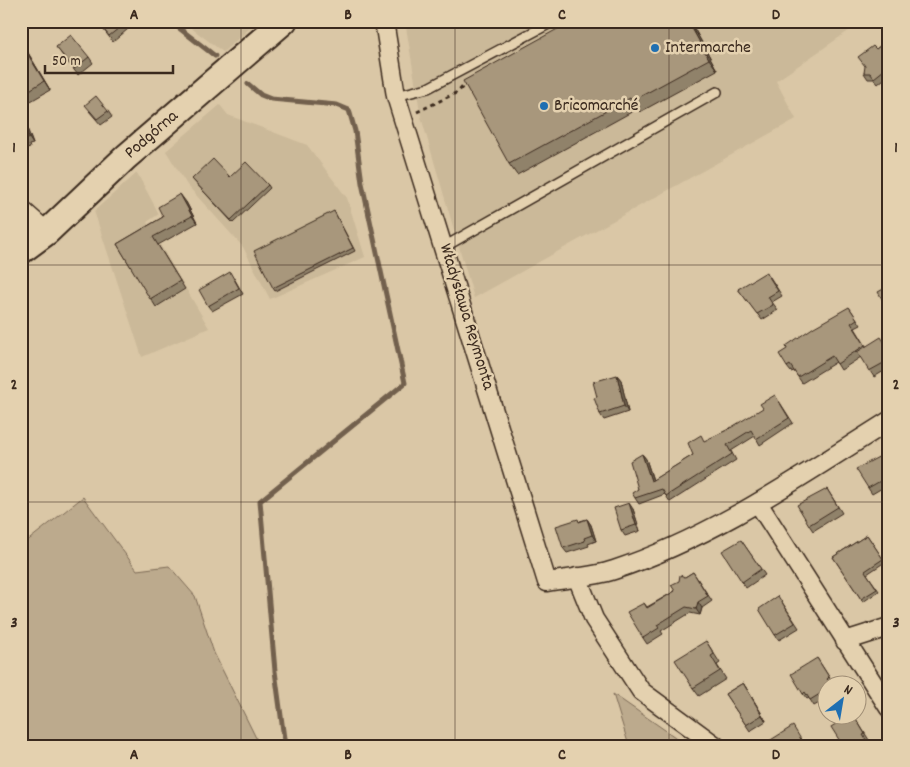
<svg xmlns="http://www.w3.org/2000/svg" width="910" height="767" font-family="Dekko,sans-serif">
<rect width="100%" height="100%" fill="#dac7a6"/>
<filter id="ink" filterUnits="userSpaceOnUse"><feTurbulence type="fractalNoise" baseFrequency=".02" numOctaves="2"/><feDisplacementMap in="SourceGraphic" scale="10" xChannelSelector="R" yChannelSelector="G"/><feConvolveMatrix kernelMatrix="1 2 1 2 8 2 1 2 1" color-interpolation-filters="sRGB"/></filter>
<g filter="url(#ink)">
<g fill="#cbb999">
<polygon points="182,21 258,21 223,52"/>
<polygon points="405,21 863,21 776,81 796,119 474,298 421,117"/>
<polygon points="220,105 228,115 307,145 347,198 365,257 270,299 243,247 187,185 166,151"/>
<polygon points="137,173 159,214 147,222 209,328 142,357 94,211"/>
</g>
<g fill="#bcaa8d" stroke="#7c6a56">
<polygon points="83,497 137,570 169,566 195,596 214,653 260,746 21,746 21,546"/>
<polygon points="613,694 688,746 629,746"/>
</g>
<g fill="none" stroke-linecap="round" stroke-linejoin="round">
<g stroke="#72604d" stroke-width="5">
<polyline points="170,21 215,56"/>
<polyline points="248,84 261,95 271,99 337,105 349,110 355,131 362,183 405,383 260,501 275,671 285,746"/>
</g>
<g stroke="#3b2a1e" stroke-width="12">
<g id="service">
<polyline points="396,96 428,88 554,21"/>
<polyline points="444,247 717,92"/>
</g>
</g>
<g stroke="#3b2a1e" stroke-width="21">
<g id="minor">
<path d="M384,21l12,75 151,486c22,-4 46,-5 67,-12 100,-33 187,-94 275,-149"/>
<polyline points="21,209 47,232"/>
<polyline points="758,503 889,708"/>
<polyline points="577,577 594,619 641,691 716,746"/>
<polyline points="845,641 889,627"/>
</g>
</g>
<g stroke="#3b2a1e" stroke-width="29">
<g id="secondary">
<path id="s1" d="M21,251l26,-19 79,-75 158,-136"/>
</g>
</g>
<polyline stroke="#3b2a1e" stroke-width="3" stroke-dasharray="4 4" stroke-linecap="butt" points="417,112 458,92 465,84"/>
<use href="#service" stroke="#e4d1af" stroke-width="9"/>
<use href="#minor" stroke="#e4d1af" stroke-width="18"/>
<use href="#secondary" stroke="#e4d1af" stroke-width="25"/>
</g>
<g fill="#90826b" stroke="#3b2a1e">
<polygon points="97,21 123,21 128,29 113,42"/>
<polygon points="690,21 717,70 640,112 637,109 517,175 509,164"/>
<polygon points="889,39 889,75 878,84 874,79 868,79 864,73 876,49"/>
<polygon points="21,41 50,90 29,102 21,90"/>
<polygon points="56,47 89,57 93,63 78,75"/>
<polygon points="89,111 108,111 112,117 101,125"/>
<polygon points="21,115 33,144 29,145 30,148 21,151"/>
<polygon points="230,177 268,185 270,188 233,223 192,179"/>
<polygon points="186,202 197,223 158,245 185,289 156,307 117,244 163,217"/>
<polygon points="334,211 355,251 275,291 273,288"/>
<polygon points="770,277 782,296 772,302 778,310 762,320 738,289"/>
<polygon points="234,278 243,294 212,311 208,306"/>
<polygon points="889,286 889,309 885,304"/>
<polygon points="849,307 861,325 855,328 866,346 889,348 889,368 874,377 861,357 841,370 836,362 802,383 794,371 791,372 787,367"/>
<polygon points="617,375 621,380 628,412 604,420 600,414 597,397"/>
<polygon points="779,401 793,423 760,445 755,436 731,451 736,460 670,502 665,494 639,504 635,498 638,489 642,454 646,459 653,480 693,455 705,441 727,430"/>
<polygon points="889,456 889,484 872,494 868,488"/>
<polygon points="827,489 842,513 813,531 809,525"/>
<polygon points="633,509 640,531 625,536 621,530"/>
<polygon points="587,519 591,525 596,541 588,544 589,546 567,553 563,548 580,521"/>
<polygon points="867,535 885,562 867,574 879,591 863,602 833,557"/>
<polygon points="741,540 765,575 746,588 742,582"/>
<polygon points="693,572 712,601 702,608 700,615 690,613 661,631 663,634 647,644 643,638 644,603 647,607 675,591 685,577"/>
<polygon points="782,602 799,628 779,640 775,635"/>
<polygon points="706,641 720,663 717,665 726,679 699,696 693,688"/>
<polygon points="817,658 833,683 831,684 828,684 828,698 814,706 809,698 807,699 803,694"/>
<polygon points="743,683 766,721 750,731 725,694"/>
<polygon points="853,714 869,740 867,741 843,746"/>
</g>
<g fill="#766a57" stroke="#3b2a1e">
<polygon points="688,21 690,21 717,70 709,59"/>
<polygon points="21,41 50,90 21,43"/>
<polygon points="21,115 23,117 33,144 29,138 21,118"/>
<polygon points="180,194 186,202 197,223 192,216"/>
<polygon points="617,375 621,380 628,412 624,406"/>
<polygon points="642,454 646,459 655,487 651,481"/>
<polygon points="629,503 633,509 640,531 636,525"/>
<polygon points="587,519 591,525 596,541 592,535"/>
<polygon points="698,602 702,608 700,615 696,609"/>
<polygon points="743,683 747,689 766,721 762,715"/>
</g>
<g fill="#a8977c" stroke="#3b2a1e">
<polygon points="97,21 123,21 124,24 109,36"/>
<polygon points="572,21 688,21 709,59 632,101 630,98 509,164 463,81"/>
<polygon points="71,35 89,57 74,69 56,47"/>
<polygon points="889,39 889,66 874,78 870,73 864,73 865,66 858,57 873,46 876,49"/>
<polygon points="21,43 44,81 23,94 21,90"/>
<polygon points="96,96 108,111 97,119 85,105"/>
<polygon points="21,118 29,138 25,140 26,142 21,144"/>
<polygon points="213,159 230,177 246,162 268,185 231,220 192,179"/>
<polygon points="180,194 192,216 153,237 180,281 150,299 117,244 163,217 158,207"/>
<polygon points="334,211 353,248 273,288 254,251"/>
<polygon points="230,272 239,288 208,306 199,290"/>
<polygon points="766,272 778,291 768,297 773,305 757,314 738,289"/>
<polygon points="889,286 889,302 885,304 878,292"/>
<polygon points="849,307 857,319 851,323 865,345 837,364 832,356 798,377 790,365 787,367 779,354 787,349 786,346 814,327"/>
<polygon points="881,337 889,349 889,360 869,371 857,352"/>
<polygon points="617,375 624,406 600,414 594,398 597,397 593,382"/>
<polygon points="775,395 789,418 756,439 751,430 727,445 732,454 666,496 662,489 635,498 632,493 638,489 630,461 642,454 651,481 693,455 688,443 701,435 704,441 727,430 763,408 760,404"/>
<polygon points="886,453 889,456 889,476 868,488 856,469"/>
<polygon points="827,489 838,507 809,525 797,505"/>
<polygon points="629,503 636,525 621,530 614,508"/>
<polygon points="578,519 579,522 587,519 592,535 584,538 585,541 563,548 556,526"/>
<polygon points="867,535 883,559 865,571 877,589 861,599 833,557"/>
<polygon points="741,540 761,569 742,582 722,551"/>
<polygon points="693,572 708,596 698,602 696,609 686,607 657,625 659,628 643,638 627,612 644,603 647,608 675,591 671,585 679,581 680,575 685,577"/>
<polygon points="778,596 795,623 775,635 759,609"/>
<polygon points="706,641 714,654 711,656 720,671 693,688 675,660"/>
<polygon points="817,658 829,677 827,679 831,684 828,684 828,689 810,700 805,692 803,694 791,674"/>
<polygon points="743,683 762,715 746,725 725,694"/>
<polygon points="851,714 853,714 865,734 863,735 870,746 843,746 831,727"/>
<polygon points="793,726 805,746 768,746 766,743"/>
</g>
</g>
<path fill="none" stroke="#3b2a1e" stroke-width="1" stroke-opacity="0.55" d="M241,21v725M455,21v725M669,21v725M21,265h868M21,502h868"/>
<g fill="#1f6fb2" stroke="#e4d1af" stroke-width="2">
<circle cx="655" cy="48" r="5"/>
<circle cx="544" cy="106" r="5"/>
</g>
<g text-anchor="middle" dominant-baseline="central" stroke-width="5" stroke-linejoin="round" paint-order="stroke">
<g font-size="18" fill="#3b2a1e" stroke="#e4d1af" text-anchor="start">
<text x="665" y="48">Intermarche</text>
<text x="554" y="106">Bricomarché</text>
</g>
<g font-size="18" fill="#3b2a1e" stroke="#e4d1af">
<text stroke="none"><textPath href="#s1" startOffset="175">Podgórna</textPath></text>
<text transform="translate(466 317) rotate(73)">Władysława Reymonta</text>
</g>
</g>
<rect width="910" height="767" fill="none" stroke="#e4d1af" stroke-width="55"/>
<g transform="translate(842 700) rotate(31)"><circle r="24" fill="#e4d1af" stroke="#a08e75"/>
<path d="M0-4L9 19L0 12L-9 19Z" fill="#1f6fb2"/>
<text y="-8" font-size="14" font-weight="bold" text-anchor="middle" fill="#3b2a1e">N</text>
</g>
<path d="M45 65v8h128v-8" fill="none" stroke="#3b2a1e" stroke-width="2.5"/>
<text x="52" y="65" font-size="15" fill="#3b2a1e" stroke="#e4d1af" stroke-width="4" paint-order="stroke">50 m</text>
<rect x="28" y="28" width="854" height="712" fill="none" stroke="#3b2a1e" stroke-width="2"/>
<g font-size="16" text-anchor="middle" font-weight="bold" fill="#3b2a1e">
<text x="134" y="19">A</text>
<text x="348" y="19">B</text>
<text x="562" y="19">C</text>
<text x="776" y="19">D</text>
<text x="14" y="152">1</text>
<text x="896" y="152">1</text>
<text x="14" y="389">2</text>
<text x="896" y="389">2</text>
<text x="14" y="627">3</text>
<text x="896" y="627">3</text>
<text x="134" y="759">A</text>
<text x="348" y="759">B</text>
<text x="562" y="759">C</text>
<text x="776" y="759">D</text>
</g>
</svg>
